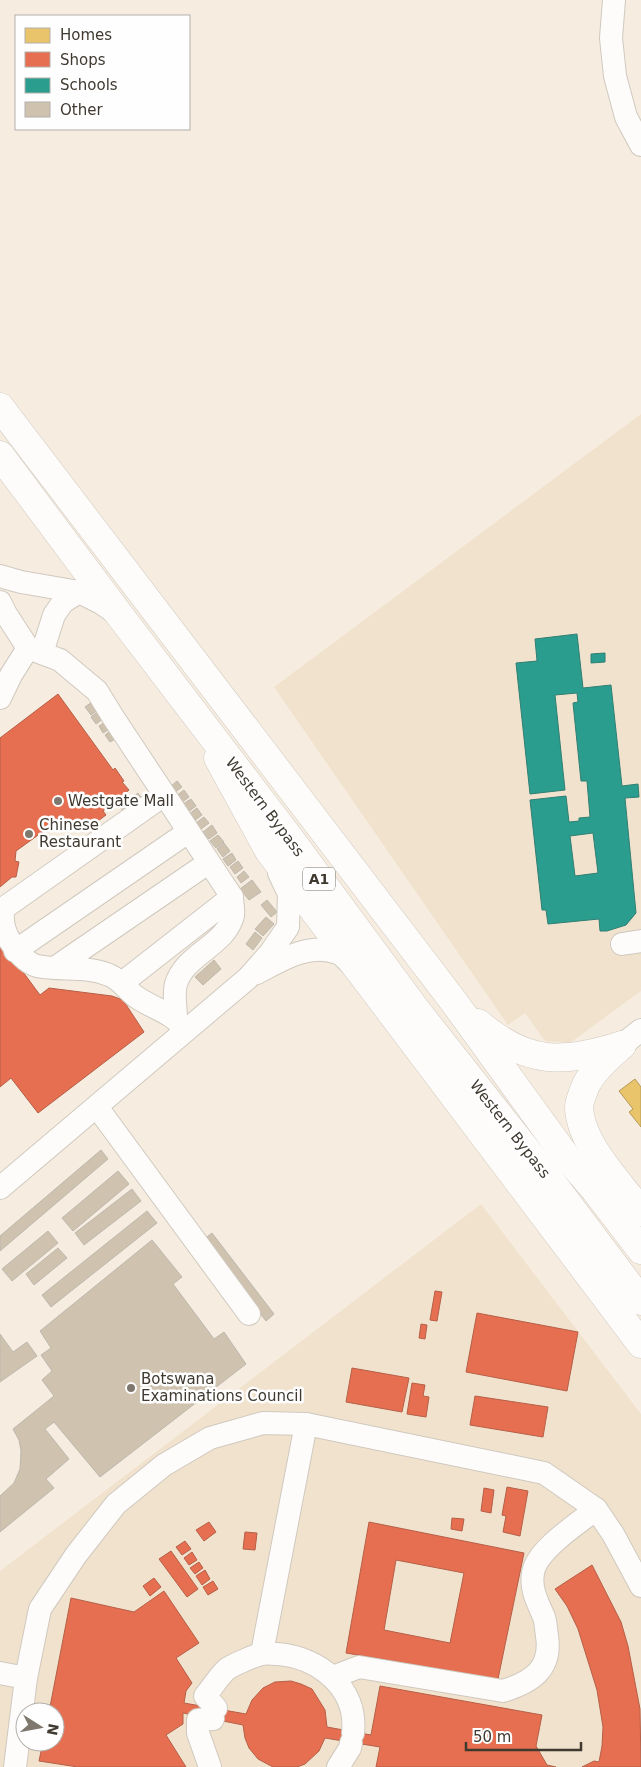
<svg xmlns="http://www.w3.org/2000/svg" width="641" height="1767" font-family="'DejaVu Sans',sans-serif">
<rect width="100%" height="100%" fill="#f6ede0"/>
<g fill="#f1e2cd" fill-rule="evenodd">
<polygon points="641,414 641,991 570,1043 545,1041 525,1013 508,1025 274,687"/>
<path d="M481,1204l160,210v353h-641v-196zM25,1712h30v30h-30z"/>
</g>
<polygon fill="#e9c46a" stroke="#b69a59" points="635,1079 641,1087 641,1127 629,1112 633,1109 619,1091"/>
<g fill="#e76f51" stroke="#b55f47" fill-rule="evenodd">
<polygon points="58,694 113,770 115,768 124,781 122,782 129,790 103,811 106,815 94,824 59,820 16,851 15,861 19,862 16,877 12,877 0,887 0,738"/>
<polygon points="0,941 40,995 49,988 112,996 123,1000 144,1032 38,1113 11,1078 0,1087"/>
<polygon points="435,1291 442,1292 437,1321 430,1320"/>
<polygon points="477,1313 578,1332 567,1391 466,1372"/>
<polygon points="421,1324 427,1325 425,1339 419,1338"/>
<polygon points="352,1368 409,1378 402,1412 346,1402"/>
<polygon points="412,1383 425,1385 423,1396 429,1397 426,1417 407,1414"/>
<polygon points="475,1396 548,1407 543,1437 470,1425"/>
<polygon points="507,1487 528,1491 520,1536 503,1532 506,1516 502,1515"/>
<polygon points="484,1488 494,1490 491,1513 481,1511"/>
<polygon points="452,1518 464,1519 462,1531 451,1529"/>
<polygon points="209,1522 216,1532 204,1541 196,1530"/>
<path d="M369,1522l155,31 -26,126 -152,-26zM396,1560l68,13 -14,70 -66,-13z"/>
<polygon points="245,1532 257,1533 255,1550 243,1549"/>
<polygon points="185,1541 191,1549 182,1555 176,1547"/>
<polygon points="171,1551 198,1589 187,1597 159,1559"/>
<polygon points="192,1552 197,1560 189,1565 184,1558"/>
<polygon points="199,1562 203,1568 195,1574 190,1568"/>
<polygon points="592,1565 621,1622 628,1646 640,1709 641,1767 582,1767 594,1761 599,1762 602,1746 603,1727 597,1690 578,1629 567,1606 555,1589"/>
<polygon points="205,1570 210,1579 202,1585 196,1576"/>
<polygon points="154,1578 161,1587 150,1596 143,1586"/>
<polygon points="213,1581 218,1589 208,1595 203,1587"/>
<polygon points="164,1591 199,1643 176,1658 192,1683 186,1691 184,1703 246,1714 252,1700 263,1688 275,1682 291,1681 301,1684 312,1689 325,1710 327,1727 371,1735 380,1686 542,1715 536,1746 547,1765 556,1767 376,1767 380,1747 325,1738 319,1751 305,1764 297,1767 273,1767 258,1759 249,1748 245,1738 243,1725 183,1713 183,1724 166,1735 186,1767 78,1767 39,1761 43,1742 55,1742 55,1712 49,1712 71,1598 134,1612"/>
</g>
<g fill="#2a9d8f" stroke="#307f72" fill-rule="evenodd">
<path d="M577,634l6,54 28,-3 11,101 16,-2 1,13 -14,1 11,115 -10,12 -19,6h-7l-1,-12 -51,5 -2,-14h-4l-12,-110 36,-4 3,26 10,-1v-3l11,-1 -3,-36h-6l-8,-78 5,-1 -1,-9 -22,2 10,95 -35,4 -14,-131 21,-2 -2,-22zM593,833l5,40 -23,3 -5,-40z"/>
<polygon points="605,653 605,662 591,663 591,654"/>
</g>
<g fill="#cfc2ae" stroke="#beb8ae">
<polygon points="92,702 98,710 91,715 85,707"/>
<polygon points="99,711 104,718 96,724 91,717"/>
<polygon points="107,721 111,728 103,733 99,726"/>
<polygon points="113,729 119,737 110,742 105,735"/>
<polygon points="177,781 182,787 174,793 170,787"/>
<polygon points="184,790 189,797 181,803 176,796"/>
<polygon points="138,793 146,805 137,811 129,800"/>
<polygon points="191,799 196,806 188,812 183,804"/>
<polygon points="129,800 137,811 128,818 120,807"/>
<polygon points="197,808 202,815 194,821 189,814"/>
<polygon points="204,817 209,823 201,829 196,823"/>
<polygon points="212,825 217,833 209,839 203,832"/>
<polygon points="218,835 224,842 216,848 210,841"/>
<polygon points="224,843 230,851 223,857 217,849"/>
<polygon points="232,853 236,860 228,866 223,859"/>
<polygon points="238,861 243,868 235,874 230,867"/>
<polygon points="244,871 249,877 241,883 237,877"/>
<polygon points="252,880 261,892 249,900 240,889"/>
<polygon points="267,900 277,912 271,917 261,905"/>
<polygon points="266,917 274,924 263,936 255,929"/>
<polygon points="255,932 262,938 253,950 246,944"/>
<polygon points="214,960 221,969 203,985 195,977"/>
<polygon points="101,1150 108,1159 0,1251 0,1236"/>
<polygon points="118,1171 129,1184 73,1231 62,1218"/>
<polygon points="132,1189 141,1201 84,1245 75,1233"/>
<polygon points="147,1211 157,1223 51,1307 42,1295"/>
<polygon points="48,1231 58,1243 12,1281 2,1269"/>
<polygon points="212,1233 274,1314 266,1321 203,1240"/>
<polygon points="152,1240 182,1277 173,1284 214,1339 224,1332 246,1364 100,1477 54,1422 45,1429 69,1459 46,1479 54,1488 0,1532 0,1496 14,1483 20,1469 21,1451 19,1440 13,1429 54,1396 42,1380 52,1371 41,1355 51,1348 40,1331"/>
<polygon points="58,1248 67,1258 34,1285 26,1274"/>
<polygon points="0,1334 13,1352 27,1342 37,1356 0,1382"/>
</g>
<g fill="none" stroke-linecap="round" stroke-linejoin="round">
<g stroke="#cfc9bf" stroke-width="24">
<g id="minor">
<polyline points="614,0 611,38 615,76 626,117 641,145"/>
<polyline points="0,576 21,582 79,592 101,603 114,612"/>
<path d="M0,602l6,12 22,34 32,12 37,31 16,26 119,180c0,6 2,14 1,19 -8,30 -48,38 -57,68 -3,10 0,23 0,34"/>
<polyline points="42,653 54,615 63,602 79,592"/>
<polyline points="0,698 11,675 28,648"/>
<path d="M164,795l-160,113c-3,11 0,23 6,33 5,9 16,22 27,25 23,5 48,-1 72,9 11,4 17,14 26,21 16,12 35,15 48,31"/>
<polyline points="622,944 641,941"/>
<polyline points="15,951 188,832"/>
<polyline points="56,967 208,863"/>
<path d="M257,973c24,-13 53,-31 81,-20 5,2 10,9 15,13"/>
<polyline points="122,983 232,897"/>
<polyline points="622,1045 641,1030"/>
<polyline points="97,1107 249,1314"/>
<polyline points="0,1188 248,978 270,953 288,927 289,894 279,873"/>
<polyline points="262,1653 306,1424"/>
<polyline points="0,1673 26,1678"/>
<path d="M333,1677l26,-10 144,24c29,-9 49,-22 44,-55 -1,-6 -1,-13 -3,-19 -6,-14 -14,-28 -11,-44 3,-23 46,-50 63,-64"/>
<path d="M216,1708l-11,-12c7,-8 14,-20 22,-27 6,-4 28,-14 35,-15 4,-1 11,0 15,0 42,3 81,34 76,79"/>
<polyline points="15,1767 26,1678 40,1609 76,1555 116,1504 164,1465 210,1438 263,1423 306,1424 544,1473 596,1509 613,1534 641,1586"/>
<polyline points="210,1767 198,1733 198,1720 213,1719"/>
<polyline points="338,1767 350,1748 351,1743"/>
</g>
</g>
<g stroke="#cfc9bf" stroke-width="29">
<g id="major">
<polyline points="218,758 269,851 641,1344"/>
<path d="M622,1045c-12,11 -28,24 -36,40 -2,5 -7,16 -7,22 1,37 41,76 62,105"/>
</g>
</g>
<g stroke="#cfc9bf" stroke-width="29">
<g id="highway">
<polyline points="0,407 454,1002 565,1155 595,1190 641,1250"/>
<polyline points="0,455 121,617 288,836 417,1011 547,1176 641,1301"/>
<path d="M478,1023c49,42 85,41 144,22"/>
</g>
</g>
<use href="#minor" stroke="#fefcfa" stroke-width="22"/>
<use href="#major" stroke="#fefcfa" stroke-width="28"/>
<use href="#highway" stroke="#fefcfa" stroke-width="28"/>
</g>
<g fill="#7f786e" stroke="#fefefe" stroke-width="2">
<circle cx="58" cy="801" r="5"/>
<circle cx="29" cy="834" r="5"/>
<circle cx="131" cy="1388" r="5"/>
</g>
<g text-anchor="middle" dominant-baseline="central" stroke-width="5" stroke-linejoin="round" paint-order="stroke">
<rect fill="#fefefe" stroke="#78746e" stroke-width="1" x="303" y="867.5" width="32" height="23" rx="4"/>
<g font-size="14" font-weight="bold" fill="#3f3930">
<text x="319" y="879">A1</text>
</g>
<g font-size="15" fill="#3f3930" stroke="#fefefe" text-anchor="start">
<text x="68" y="801">Westgate Mall</text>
<text x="39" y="825">Chinese<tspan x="39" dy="17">Restaurant</tspan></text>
<text x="141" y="1379">Botswana<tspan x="141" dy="17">Examinations Council</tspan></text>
</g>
<g font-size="15" fill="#3f3930" stroke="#fefefe">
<text transform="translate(265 807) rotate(53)">Western Bypass</text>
<text transform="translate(510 1129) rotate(52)">Western Bypass</text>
</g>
</g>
<rect x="15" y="15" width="175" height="115" fill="#fefefe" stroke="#b2afac"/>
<rect x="25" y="28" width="25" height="15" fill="#e9c46a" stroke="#b2afac"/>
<text x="60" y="40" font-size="15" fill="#3f3930">Homes</text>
<rect x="25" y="52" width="25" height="15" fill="#e76f51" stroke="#b2afac"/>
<text x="60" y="65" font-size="15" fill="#3f3930">Shops</text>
<rect x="25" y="78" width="25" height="15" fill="#2a9d8f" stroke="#b2afac"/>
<text x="60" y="90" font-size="15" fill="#3f3930">Schools</text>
<rect x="25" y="102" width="25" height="15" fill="#cfc2ae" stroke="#b2afac"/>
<text x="60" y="115" font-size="15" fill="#3f3930">Other</text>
<g transform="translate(40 1727) rotate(101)"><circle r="24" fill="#fefefe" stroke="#b2afac"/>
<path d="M0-4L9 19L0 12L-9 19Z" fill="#7f786e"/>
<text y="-8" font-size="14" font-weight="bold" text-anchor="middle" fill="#3f3930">N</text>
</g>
<path d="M466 1742v8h115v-8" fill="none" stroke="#3f3930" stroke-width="2.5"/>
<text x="473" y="1742" font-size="15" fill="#3f3930" stroke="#fefefe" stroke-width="4" paint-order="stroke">50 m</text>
</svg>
